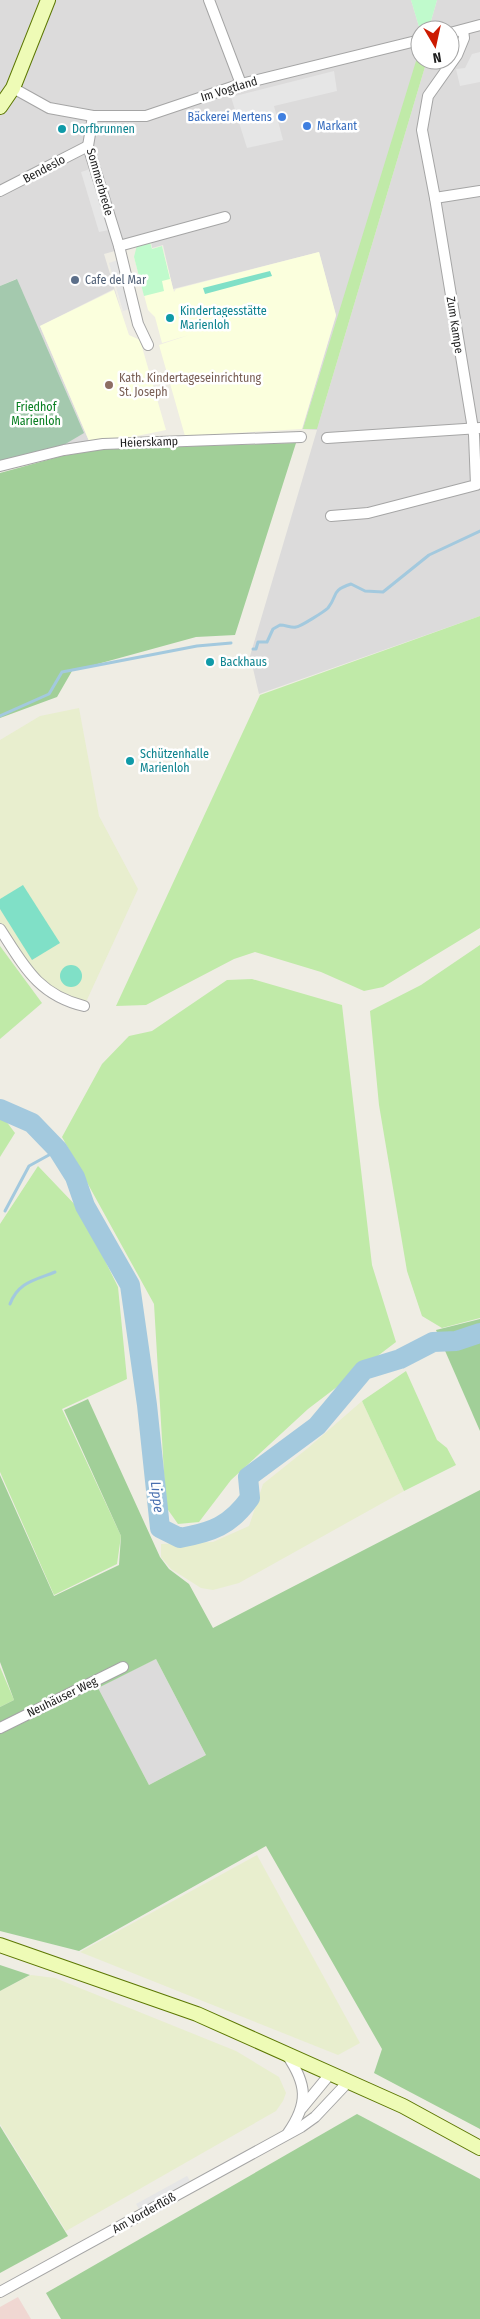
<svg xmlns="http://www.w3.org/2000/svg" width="480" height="2319" font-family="'Fira Sans Condensed',sans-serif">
<rect width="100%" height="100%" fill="#efede4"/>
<g fill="#dcdbdb" fill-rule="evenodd">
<path d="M0,0h411l9,30 9,-2 8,-28h43v616l-221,78 -9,-38 67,-226 -15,-1 34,-113 -17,-64 -146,37 -10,-44 -11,3 -1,-7 -47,13 17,56 -7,-21 -74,37 49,115 -89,28 16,-190 -16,7zM420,30h30v30h-23l-110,369 103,-381z"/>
<polygon points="156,1659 206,1755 149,1785 97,1688"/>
</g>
<polygon fill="#f0d7d2" points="18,2297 31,2319 0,2319 0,2307"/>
<g fill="#fbffdd">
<polygon points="150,242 152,249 162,246 174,292 176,289 319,252 336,315 302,429 185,436 159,345 189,335 162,343 155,317 148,310 134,257"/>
<polygon points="114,290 129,335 140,340 166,430 127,438 89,441 40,326"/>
</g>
<g fill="#e8eece">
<polygon points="79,708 99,816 138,889 86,1002 53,990 31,971 0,924 0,740 40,716"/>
<polygon points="362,1401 404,1491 239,1583 213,1590 201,1588 171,1569 161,1557 161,1544 213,1542 249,1526 263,1484 308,1448"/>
<polygon points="257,1855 360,2043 338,2055 80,1952"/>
<polygon points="31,1975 55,1978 236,2051 279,2077 286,2093 283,2101 276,2111 66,2231 0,2124 0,1991"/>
</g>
<g fill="#c0eaa8">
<polygon points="420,48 420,60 427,60 317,429 303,429"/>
<polygon points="480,616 480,928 383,987 364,991 321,972 255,952 234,959 146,1005 116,1006 260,695"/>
<polygon points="480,945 480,1318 442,1328 422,1316 407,1271 379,1105 370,1011 421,985"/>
<polygon points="0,946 42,1003 0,1039"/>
<polygon points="252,979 342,1005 372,1265 396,1342 308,1409 231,1480 199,1522 178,1524 166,1507 154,1304 62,1137 102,1064 129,1036 152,1031 227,980"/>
<polygon points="0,1113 15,1133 0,1157"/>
<polygon points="38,1166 80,1210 118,1287 127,1379 62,1409 121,1536 117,1564 54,1595 0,1472 0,1224"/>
<polygon points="406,1371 437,1440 447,1448 456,1465 404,1491 362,1401"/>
<polygon points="0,1667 14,1700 0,1707"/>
</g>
<g fill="#a1cf98" fill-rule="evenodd">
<polygon points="296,443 235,635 196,637 72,671 57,697 0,718 0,473 62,456 104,449"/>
<polygon points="480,1319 480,1431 436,1330"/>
<path d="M88,1399l72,158 9,12 20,15 24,44 267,-138v639l-106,-56 8,-24 -116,-203 -187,105 -79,-20v-224l14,-7 -14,-38v-187l54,121 65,-31 2,-29 -57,-126zM156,1659l50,96 -57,30 -51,-97z"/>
<polygon points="0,1965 30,1975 0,1991"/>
<polygon points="357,2114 480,2179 480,2319 61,2319 46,2293"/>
<polygon points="0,2126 68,2236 0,2273"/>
</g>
<polygon fill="#a4c9ae" points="17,279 84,433 62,446 0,461 0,286"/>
<g fill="#c0facc">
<polygon points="411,0 437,0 429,28 420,30"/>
<polygon points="150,242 152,249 162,246 170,279 162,281 164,291 144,296 134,257 137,245"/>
</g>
<g fill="#80e0c7">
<polygon points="270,271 272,276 205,294 203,288"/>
<polygon points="23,885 60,943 32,960 0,909 0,899"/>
<circle cx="71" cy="976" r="11"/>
</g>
<g fill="#e6e6e6">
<polygon points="480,52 480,82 460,86 456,69 465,68 472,54"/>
<polygon points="334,71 337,91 274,106 283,140 247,148 231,97"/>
<polygon points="90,169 109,230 99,232 81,172"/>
<polygon points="118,260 132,308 123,311 109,263"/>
<polygon points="187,2176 190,2181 139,2209 136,2204"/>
</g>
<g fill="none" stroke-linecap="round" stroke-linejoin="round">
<g stroke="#a3c9de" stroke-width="3">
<path d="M253,649h3l2,-7h9l6,-13 7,-4c6,0 11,3 16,2 4,0 29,-16 32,-19 11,-14 2,-17 23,-24l14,7 18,1 46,-37 51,-24"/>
<polyline points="0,716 49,694 62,672 197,646 231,643"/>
<polyline points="5,1211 29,1166 58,1150"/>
<path d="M10,1304c8,-22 25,-24 45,-32"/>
</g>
<path stroke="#a3c9de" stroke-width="20" d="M0,1109l32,14 26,27 17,27 10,29 45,79 17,120 13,123 20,10c32,-6 50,-12 70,-40l-2,-21 69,-51 47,-56 36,-11 33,-17 23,-1 24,-8"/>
<g stroke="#a5a5a5" stroke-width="12">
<g id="street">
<polyline points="209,0 241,84"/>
<polyline points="450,33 480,25"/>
<polyline points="13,88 49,108 93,116 146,116 241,84 420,40"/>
<polyline points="93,116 88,146 119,246 138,324 148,345"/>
<polyline points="0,191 88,146"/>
<polyline points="435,198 480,191"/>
<polyline points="119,246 225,217"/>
<polyline points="327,438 480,428"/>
<polyline points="0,466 64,450 103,444 301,437"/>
<polyline points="331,516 368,513 476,485 474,435 435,198 422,130 428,96 457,55 464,38 463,30"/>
<path d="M0,929c24,37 38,66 84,77"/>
<polyline points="0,1728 123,1667"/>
<path d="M287,2055c20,29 22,48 1,78"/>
<polyline points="302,2108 330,2074"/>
<polyline points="0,2292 301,2127 315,2117 348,2082"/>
</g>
</g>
<g stroke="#5c7703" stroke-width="16">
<g id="secondary">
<polyline points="0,107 13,88 48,0"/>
<polyline points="0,1945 197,2014 403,2106 480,2148"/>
</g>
</g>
<use href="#street" stroke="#fff" stroke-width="10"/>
<use href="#secondary" stroke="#eefbb6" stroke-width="14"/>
</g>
<g fill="#3f7fe0" stroke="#fff" stroke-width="2">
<circle cx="282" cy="117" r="5"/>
<circle cx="307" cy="126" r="5"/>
</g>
<g fill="#0f9aa8" stroke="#fff" stroke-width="2">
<circle cx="62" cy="129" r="5"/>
<circle cx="170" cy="318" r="5"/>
<circle cx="210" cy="662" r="5"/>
<circle cx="130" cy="761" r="5"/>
</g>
<circle fill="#5c6f8a" stroke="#fff" stroke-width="2" cx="75" cy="280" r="5"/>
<circle fill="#8d6e63" stroke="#fff" stroke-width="2" cx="109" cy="385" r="5"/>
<g text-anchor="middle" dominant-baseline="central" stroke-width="5" stroke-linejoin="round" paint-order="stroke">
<g font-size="12" fill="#1e1e1e" stroke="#fff">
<text transform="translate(229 89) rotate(-17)">Im Vogtland</text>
<text transform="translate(44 169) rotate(-28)">Bendeslo</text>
<text transform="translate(100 182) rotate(74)">Sommerbrede</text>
<text transform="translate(455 325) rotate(81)">Zum Kampe</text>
<text transform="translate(149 442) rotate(-2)">Heierskamp</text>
<text transform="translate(62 1697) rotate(-26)">Neuhäuser Weg</text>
<text transform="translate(144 2213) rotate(-29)">Am Vorderflöß</text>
</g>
<g font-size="12" fill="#366cbe" stroke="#fff" text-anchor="end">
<text x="272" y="117">Bäckerei Mertens</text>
<text x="317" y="126" text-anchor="start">Markant</text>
</g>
<g font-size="12" fill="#0d838f" stroke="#fff" text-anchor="start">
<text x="72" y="129">Dorfbrunnen</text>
<text x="180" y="311">Kindertagesstätte<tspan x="180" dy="14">Marienloh</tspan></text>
<text x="220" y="662">Backhaus</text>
<text x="140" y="754">Schützenhalle<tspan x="140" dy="14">Marienloh</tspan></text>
</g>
<g font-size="12" fill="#4e5e75" stroke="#fff" text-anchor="start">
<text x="85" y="280">Cafe del Mar</text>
</g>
<g font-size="12" fill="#785e54" stroke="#fff" text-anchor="start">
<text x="119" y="378">Kath. Kindertageseinrichtung<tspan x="119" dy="14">St. Joseph</tspan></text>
</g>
<g font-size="12" fill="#097f22" stroke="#fff">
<text x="36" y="407">Friedhof<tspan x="36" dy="14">Marienloh</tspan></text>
</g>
<g font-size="14" font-style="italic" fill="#486faf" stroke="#fff">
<text transform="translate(157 1497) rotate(83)">Lippe</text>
</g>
</g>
<g transform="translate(435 45) rotate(171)"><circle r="24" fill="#ffffff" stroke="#a5a5a5"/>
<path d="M0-4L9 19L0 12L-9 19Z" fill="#cc1a00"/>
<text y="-8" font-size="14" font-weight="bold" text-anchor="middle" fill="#1e1e1e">N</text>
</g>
</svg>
